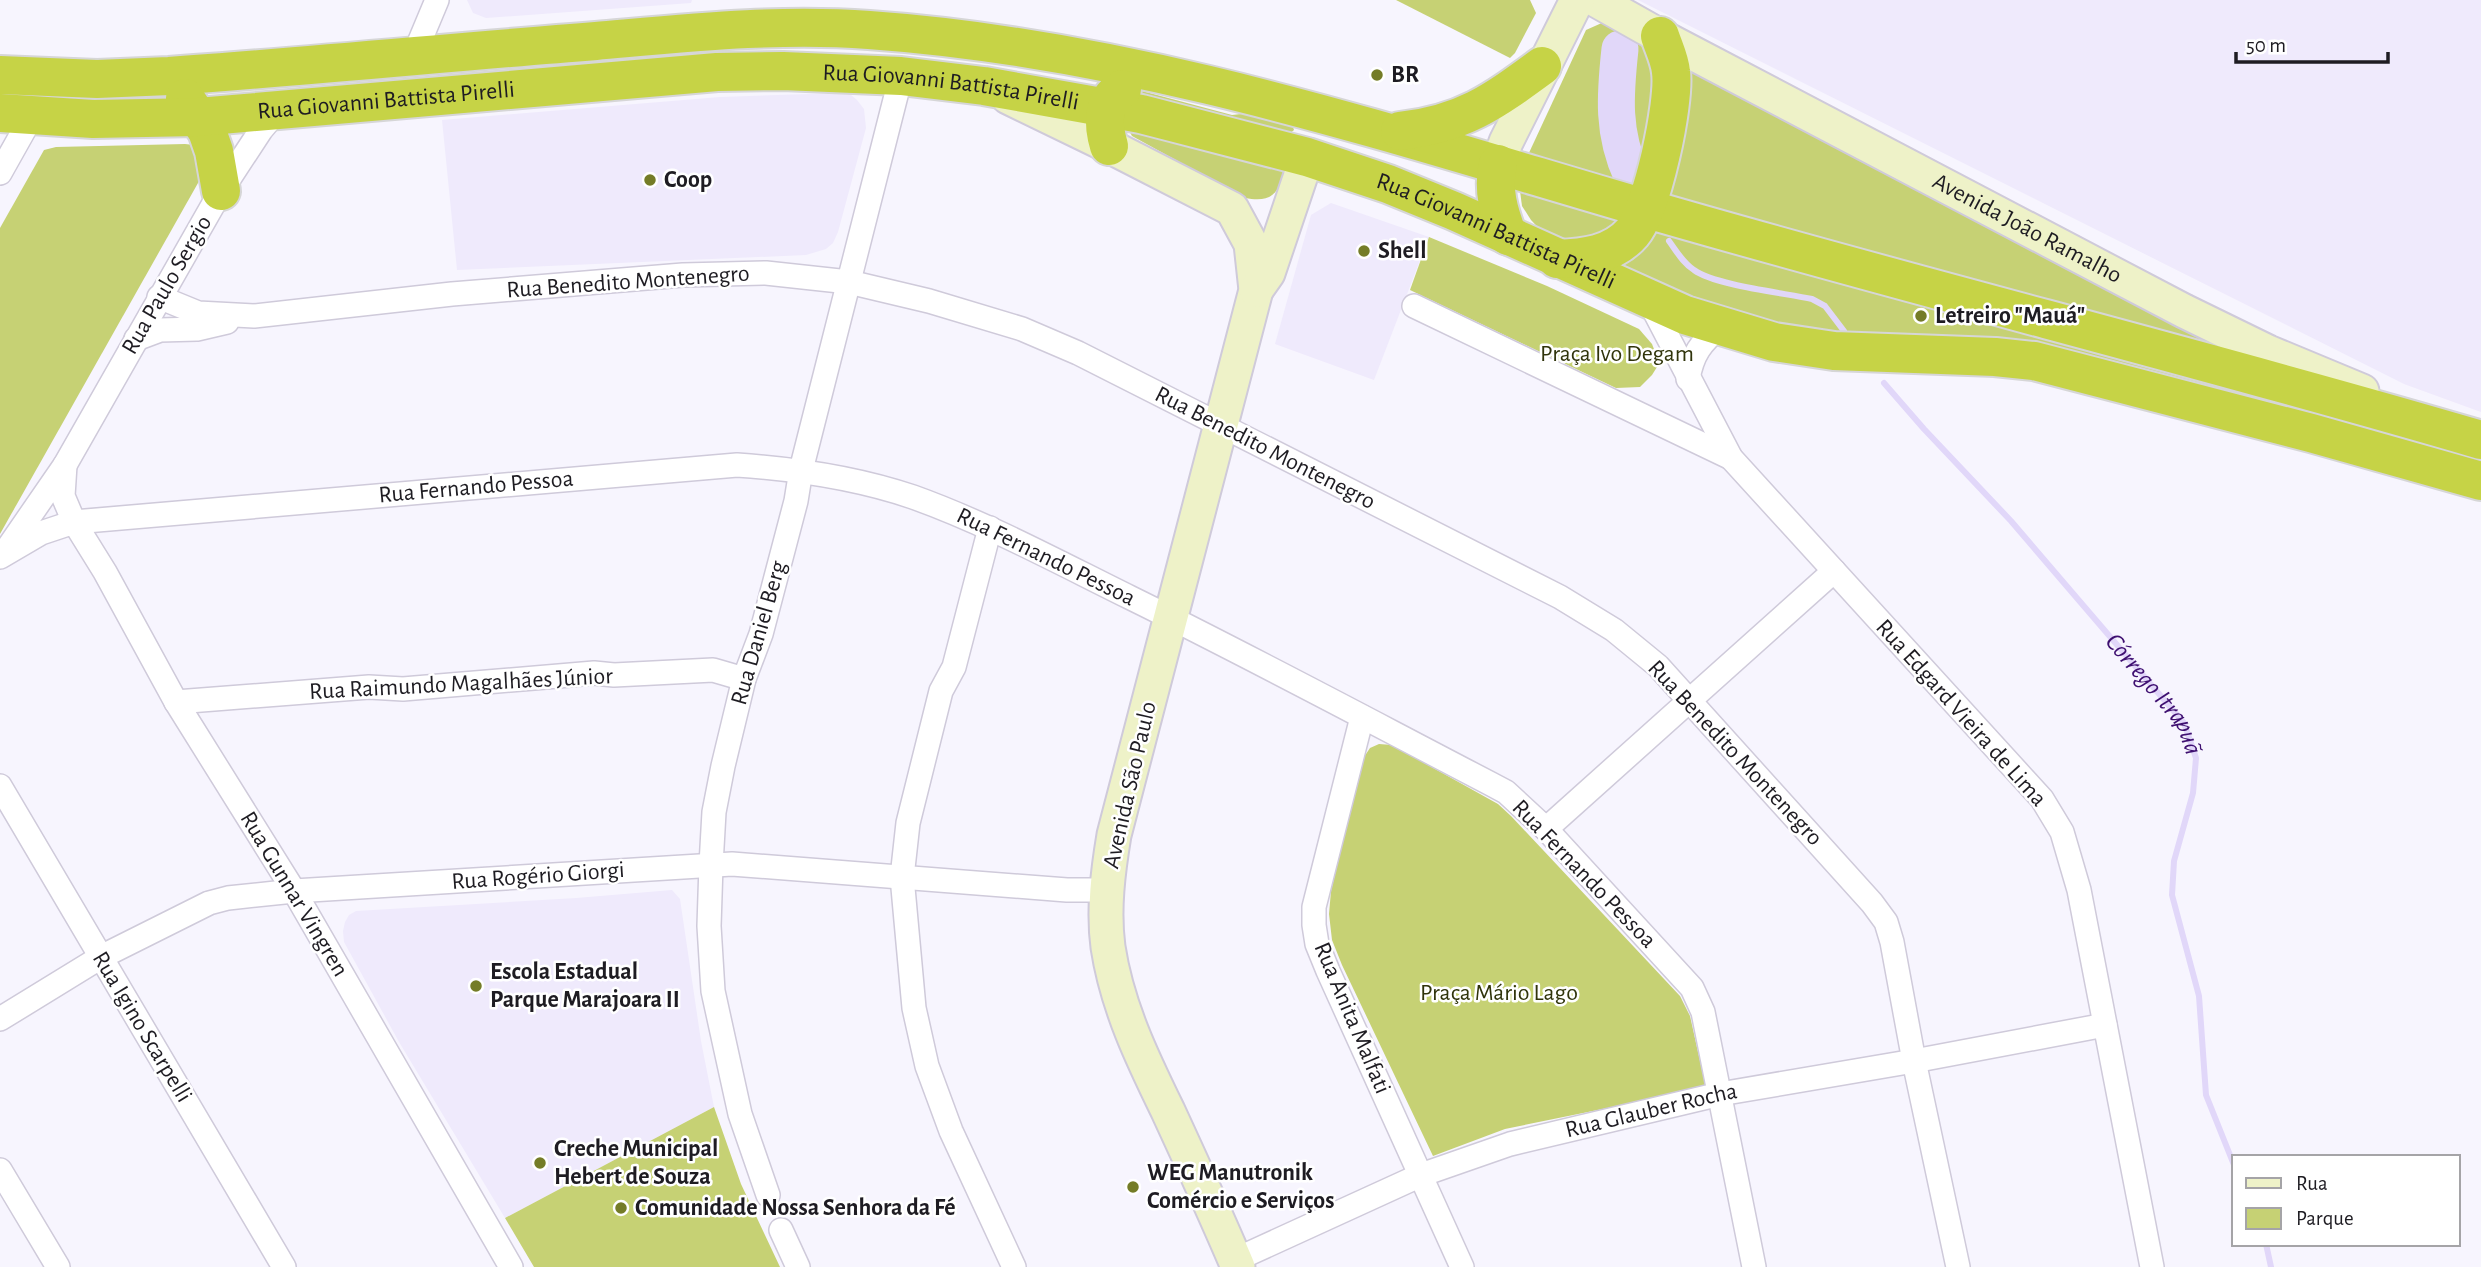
<svg xmlns="http://www.w3.org/2000/svg" width="2481" height="1267" font-family="'Alegreya Sans',sans-serif">
<rect width="100%" height="100%" fill="#f7f5fe"/>
<g fill="#efeafc">
<polygon points="467,0 692,0 691,3 486,18 473,13"/>
<polygon points="1638,0 2481,0 2481,412 2404,384"/>
<polygon points="840,93 850,94 857,100 864,109 866,128 838,232 833,243 826,249 806,255 457,270 442,120 720,97"/>
<polygon points="1331,203 1429,237 1374,380 1275,344 1311,215"/>
<polygon points="672,890 680,899 701,1041 714,1107 505,1218 399,1042 344,942 343,931 345,922 349,915 356,911 576,898"/>
</g>
<g fill="#c6d174">
<polygon points="1396,0 1530,0 1536,13 1515,53 1510,58"/>
<polygon points="1604,22 2226,349 2237,397 1774,332 1560,251 1531,220 1522,206 1520,191 1528,155 1586,30"/>
<polygon points="1142,91 1232,115 1259,112 1292,124 1294,130 1288,135 1140,95"/>
<path d="M1128,129l158,40c-8,24 -13,34 -41,29l-113,-62z"/>
<polygon points="185,144 194,145 202,166 198,183 0,534 0,228 44,150 56,147"/>
<polygon points="1429,237 1547,286 1639,329 1652,344 1657,357 1657,367 1652,375 1640,387 1616,388 1410,290"/>
<polygon points="1379,744 1392,745 1498,804 1511,816 1680,996 1690,1016 1706,1088 1505,1129 1433,1156 1342,965 1332,940 1329,914 1331,891 1362,760 1370,748"/>
<polygon points="714,1107 741,1184 780,1267 534,1267 505,1218"/>
</g>
<g fill="none" stroke-linecap="round" stroke-linejoin="round">
<g stroke="#e1d7f9" stroke-width="6">
<path d="M1669,241c8,11 14,22 25,29 20,15 90,23 118,29l13,7 19,25"/>
<path id="s1" d="M1884,383l40,46 87,92 173,202 12,35 -3,35 -19,68 -2,34 27,101 7,99 28,70"/>
<polyline points="2266,1244 2271,1267"/>
</g>
<path stroke="#e1d7f9" stroke-width="37" d="M1620,49c-5,46 -8,84 12,127"/>
<g stroke="#cfcada" stroke-width="26">
<g id="street">
<polyline points="414,55 437,0"/>
<polyline points="0,173 32,116"/>
<polyline points="159,297 198,313 254,316 452,294 683,275 766,273 849,282 929,301 1022,329 1078,353 1560,597 1614,630 1658,666 1872,903 1886,922 1892,942 1914,1061 1958,1267"/>
<polyline points="1648,299 1731,458 2042,799 2062,832 2079,890 2152,1267"/>
<polyline points="1414,306 1731,458"/>
<polyline points="136,339 160,330 197,329 227,322"/>
<path d="M1688,379c4,-24 13,-37 32,-52"/>
<polyline points="65,465 63,496 74,522 105,572 176,702 294,891 511,1267"/>
<polyline points="990,528 954,667 941,691 908,823 902,877 914,1008 927,1066 951,1131 1014,1267"/>
<polyline points="7,549 65,465 221,191 261,130 277,111"/>
<path d="M0,557l41,-24 33,-11 663,-57c59,4 120,13 176,32 75,27 145,65 216,100 122,60 241,124 362,187l15,8 40,37 146,159 11,24 51,255"/>
<polyline points="176,702 369,687 403,689 594,673 614,675 713,670 744,679"/>
<polyline points="1362,717 1314,907 1314,925 1317,944 1328,971 1462,1267"/>
<polyline points="0,786 284,1267"/>
<polyline points="1546,829 1834,571"/>
<polyline points="0,1019 101,957 209,903 228,898 294,891 732,864 1067,890 1107,890"/>
<polyline points="0,1170 58,1267"/>
<polyline points="768,1195 740,1114 713,991 709,926 711,865 714,812 723,766 744,679 761,634 796,501 801,470 901,76"/>
<polyline points="781,1230 798,1267"/>
<path id="s2" d="M1235,1260l186,-85 89,-31 210,-50 194,-33 191,-36"/>
</g>
</g>
<g stroke="#cfcada" stroke-width="37">
<g id="secondary">
<path id="s3" d="M1596,0l64,36 524,275 84,41 94,39"/>
<path d="M1008,97l101,49 123,63 19,35 5,46 -142,545c-6,36 -11,75 -6,112 9,59 34,111 60,164 24,52 48,104 70,156"/>
<polyline points="1498,164 1506,142 1577,0"/>
<polyline points="1256,290 1268,273 1307,157"/>
</g>
</g>
<g stroke="#d6d6d7" stroke-width="42">
<g id="highway">
<path d="M0,75l97,4 72,-3c143,-10 285,-24 427,-35 91,-8 182,-18 273,-11 269,19 518,103 775,178 278,81 559,150 837,232"/>
<polyline points="185,98 207,131 214,151 221,191"/>
<path id="s4" d="M0,113l93,6 105,-2 519,-45 66,-1 118,5 83,10 157,28 166,43 81,27 66,27 231,104 89,27 60,9 161,6 39,4 277,72 170,48"/>
<path d="M1400,131c63,-7 93,-29 142,-65"/>
<path d="M1109,146c-6,-20 -8,-45 13,-57"/>
<path d="M1498,164c-6,26 1,48 10,72"/>
<path d="M1557,259c27,-1 56,-4 75,-26 20,-23 43,-130 39,-161 -1,-12 -7,-24 -11,-36"/>
</g>
</g>
<use href="#street" stroke="#fff" stroke-width="23"/>
<use href="#secondary" stroke="#eef2c8" stroke-width="33"/>
<use href="#highway" stroke="#c6d346" stroke-width="38"/>
</g>
<g fill="#747c27" stroke="#fff" stroke-width="2.5">
<circle cx="1377" cy="75" r="7"/>
<circle cx="650" cy="180" r="7"/>
<circle cx="1364" cy="251" r="7"/>
<circle cx="1921" cy="316" r="7"/>
<circle cx="476" cy="986" r="7"/>
<circle cx="540" cy="1163" r="7"/>
<circle cx="1133" cy="1187" r="7"/>
<circle cx="621" cy="1208" r="7"/>
</g>
<g text-anchor="middle" dominant-baseline="central" stroke-width="5" stroke-linejoin="round" paint-order="stroke">
<g font-size="24" font-weight="bold" fill="#1e1c22" stroke="#fff" text-anchor="start">
<text x="1391" y="75">BR</text>
<text x="664" y="180">Coop</text>
<text x="1378" y="251">Shell</text>
<text x="1935" y="316">Letreiro "Mauá"</text>
<text x="490" y="972">Escola Estadual<tspan x="490" dy="28">Parque Marajoara II</tspan></text>
<text x="554" y="1149">Creche Municipal<tspan x="554" dy="28">Hebert de Souza</tspan></text>
<text x="1147" y="1173">WEG Manutronik<tspan x="1147" dy="28">Comércio e Serviços</tspan></text>
<text x="635" y="1208">Comunidade Nossa Senhora da Fé</text>
</g>
<g font-size="24" fill="#1e1c22" stroke="#fff">
<text stroke="none"><textPath href="#s4" startOffset="954">Rua Giovanni Battista Pirelli</textPath></text>
<text stroke="none"><textPath href="#s4" startOffset="387">Rua Giovanni Battista Pirelli</textPath></text>
<text stroke="none"><textPath href="#s3" startOffset="488">Avenida João Ramalho</textPath></text>
<text stroke="none"><textPath href="#s4" startOffset="1521">Rua Giovanni Battista Pirelli</textPath></text>
<text transform="translate(628 282) rotate(-4)">Rua Benedito Montenegro</text>
<text transform="translate(167 285) rotate(-60)">Rua Paulo Sergio</text>
<text transform="translate(1265 448) rotate(27)">Rua Benedito Montenegro</text>
<text transform="translate(476 487) rotate(-5)">Rua Fernando Pessoa</text>
<text transform="translate(1046 557) rotate(26)">Rua Fernando Pessoa</text>
<text transform="translate(759 633) rotate(-74)">Rua Daniel Berg</text>
<text transform="translate(461 684) rotate(-3)">Rua Raimundo Magalhães Júnior</text>
<text transform="translate(1961 713) rotate(48)">Rua Edgard Vieira de Lima</text>
<text transform="translate(1735 753) rotate(47)">Rua Benedito Montenegro</text>
<text transform="translate(1130 785) rotate(-77)">Avenida São Paulo</text>
<text transform="translate(1584 874) rotate(46)">Rua Fernando Pessoa</text>
<text transform="translate(538 876) rotate(-4)">Rua Rogério Giorgi</text>
<text transform="translate(294 894) rotate(59)">Rua Gunnar Vingren</text>
<text transform="translate(1352 1018) rotate(67)">Rua Anita Malfati</text>
<text transform="translate(142 1027) rotate(59)">Rua Igino Scarpelli</text>
<text stroke="none"><textPath href="#s2" startOffset="444">Rua Glauber Rocha</textPath></text>
</g>
<g font-size="24" fill="#30340b" stroke="#fff">
<text x="1617" y="354">Praça Ivo Degam</text>
<text x="1499" y="993">Praça Mário Lago</text>
</g>
<g font-size="26" font-style="italic" fill="#3e0f70" stroke="#fff">
<text stroke="none"><textPath href="#s1" startOffset="413">Córrego Itrapuã</textPath></text>
</g>
</g>
<rect x="2232" y="1155" width="228" height="91" fill="#ffffff" stroke="#a5a4a7" stroke-width="2"/>
<rect x="2246" y="1178" width="35" height="10" fill="#eef2c8" stroke="#a5a4a7" stroke-width="2"/>
<text x="2296" y="1190" font-size="21" fill="#1e1c22">Rua</text>
<rect x="2246" y="1208" width="35" height="21" fill="#c6d174" stroke="#a5a4a7" stroke-width="2"/>
<text x="2296" y="1225" font-size="21" fill="#1e1c22">Parque</text>
<path d="M2236 52v10h152v-10" fill="none" stroke="#1e1c22" stroke-width="3.5"/>
<text x="2246" y="52" font-size="21" fill="#1e1c22" stroke="#ffffff" stroke-width="5" paint-order="stroke">50 m</text>
</svg>
